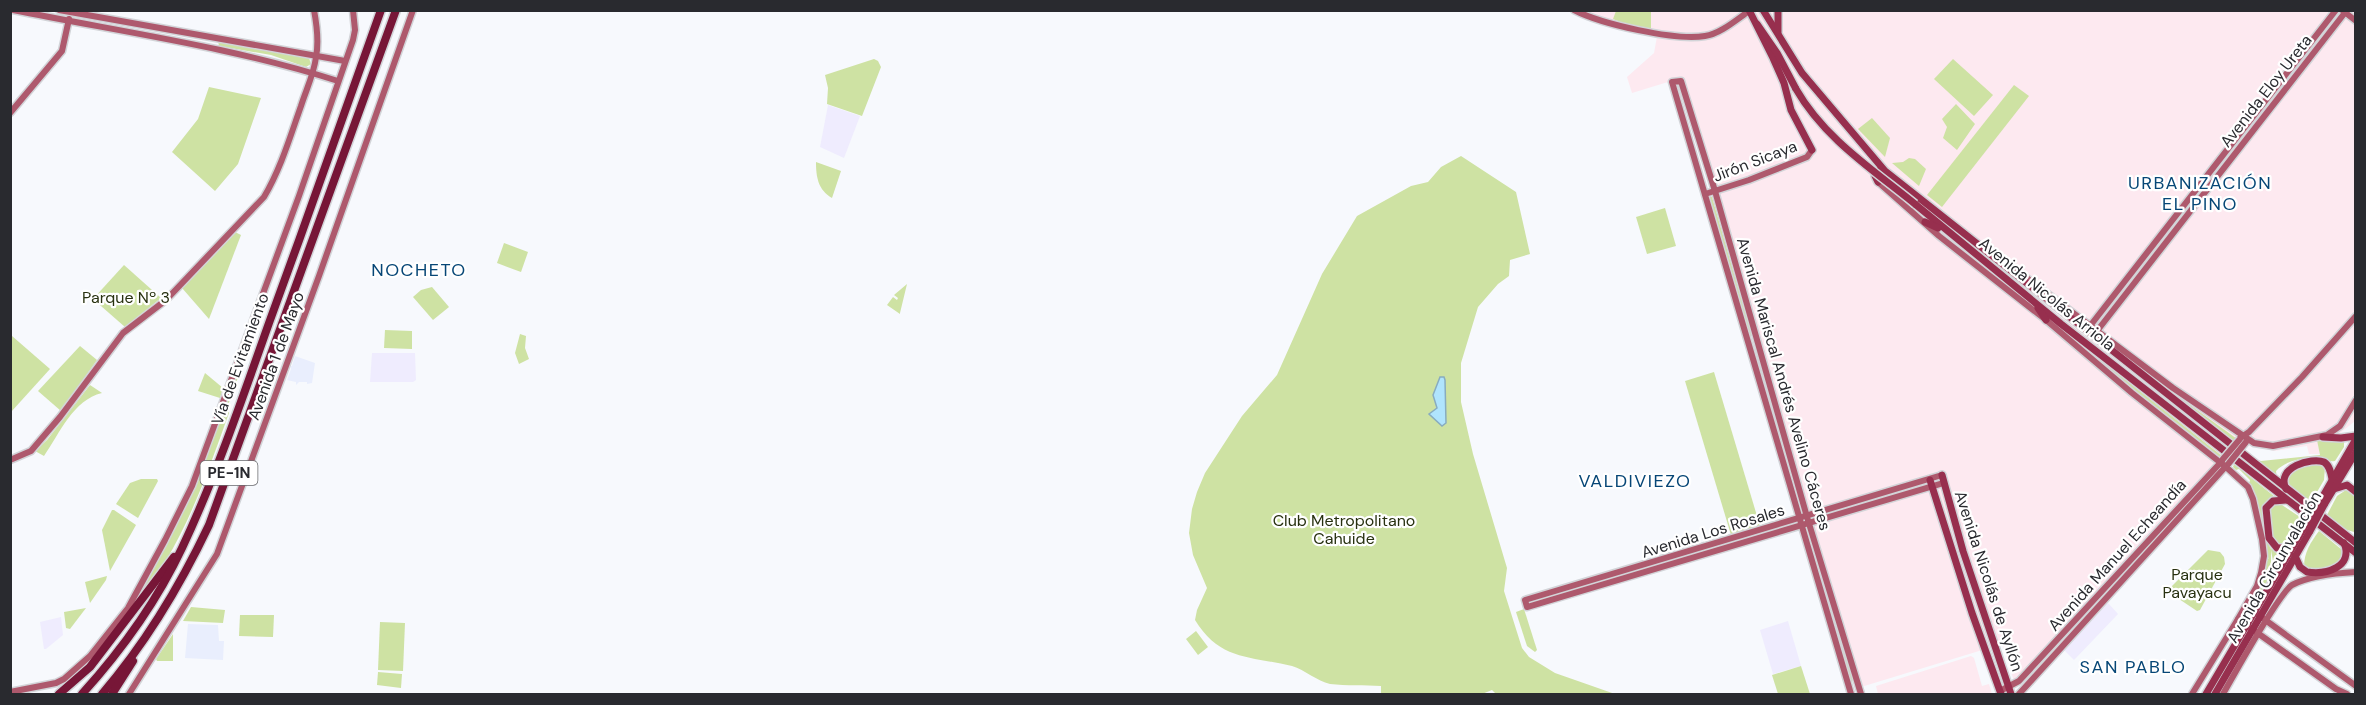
<svg xmlns="http://www.w3.org/2000/svg" width="2366" height="705" font-family="'DM Sans',sans-serif">
<rect width="100%" height="100%" fill="#f7f9fd"/>
<g fill="#e9eefd">
<polygon points="295,356 315,363 312,383 307,384 307,382 299,382 296,385 296,382 287,380 291,369 290,366 292,366"/>
<polygon points="188,624 218,625 219,641 224,641 223,660 185,658"/>
</g>
<g fill="#fde9f0">
<polygon points="1576,11 2355,11 2355,421 2329,442 2318,444 2320,454 2309,454 2307,446 2274,451 2250,444 2212,469 2014,681 2002,644 1861,687 1681,78 1632,93 1627,77 1654,53 1658,31 1629,27"/>
<polygon points="1971,656 1974,658 1982,686 1989,684 1992,694 1878,694 1876,686"/>
</g>
<g fill="#efecfe">
<polygon points="828,105 860,116 844,158 820,147"/>
<polygon points="372,353 415,353 416,380 413,382 370,382"/>
<polygon points="2108,603 2118,614 2074,660 2064,650"/>
<polygon points="61,617 63,635 46,649 44,649 40,622"/>
<polygon points="1788,621 1801,666 1773,674 1760,630"/>
</g>
<g fill="#cee2a3">
<polygon points="1616,11 1651,11 1651,29 1628,25 1613,19"/>
<polygon points="218,41 309,58 311,64 306,67 271,55 219,46"/>
<polygon points="874,59 878,61 881,67 862,116 827,104 828,88 825,75"/>
<polygon points="1953,59 1993,95 1974,116 1934,79"/>
<polygon points="2014,85 2029,96 1942,207 1927,195"/>
<polygon points="209,87 261,98 238,164 215,191 172,152 198,119"/>
<polygon points="1956,104 1975,124 1957,150 1943,138 1947,127 1942,119"/>
<polygon points="1872,118 1890,138 1885,157 1858,129"/>
<path d="M1461,156l55,36 14,62 -20,6 -1,16 -11,8 -20,23 -17,56v39l12,52 34,114 -3,23 18,57 7,9 26,16 60,21h-119l-4,-4 -10,4h-101v-8c-16,-1 -35,0 -51,-2 -13,-3 -25,-14 -38,-18 -41,-10 -72,-5 -97,-46l2,-10 10,-22 -14,-33 -4,-22 3,-24 5,-17 8,-19 37,-57 35,-41 45,-101 35,-58 54,-30 17,-4 13,-15z"/>
<polygon points="1909,158 1915,159 1926,169 1919,186 1892,163 1903,162"/>
<path d="M816,162l25,9 -9,27c-14,-8 -16,-21 -16,-36z"/>
<polygon points="1706,197 1712,197 1752,336 1748,337"/>
<polygon points="1665,208 1676,246 1647,254 1636,217"/>
<polygon points="235,232 241,235 209,319 182,288"/>
<polygon points="504,243 528,252 521,272 497,263"/>
<polygon points="124,265 161,298 125,327 93,299"/>
<polygon points="907,284 900,313 900,314 887,305 893,297 897,300 898,298 894,295"/>
<polygon points="432,287 449,307 433,320 413,297 421,290"/>
<polygon points="385,330 412,331 412,349 384,348"/>
<polygon points="520,334 526,336 525,348 529,359 519,364 515,353"/>
<polygon points="12,336 50,369 11,412 10,337"/>
<polygon points="80,346 97,360 61,411 38,391"/>
<polygon points="2084,347 2222,456 2218,457 2150,404"/>
<polygon points="2135,365 2237,439 2233,445"/>
<path d="M241,369l-14,39 2,5c-18,50 -36,103 -64,149 -8,13 -18,25 -27,38l-2,-2 61,-114 40,-112z"/>
<polygon points="1714,372 1760,526 1731,535 1685,381"/>
<polygon points="205,373 223,388 220,398 198,391"/>
<path d="M90,385l12,8c-29,7 -42,40 -58,63l-9,-5 12,-11z"/>
<path d="M2328,439l16,2v6l-9,14c-6,1 -8,-1 -14,-2 -15,-3 -35,1 -45,12l1,8 -29,-22 13,4 59,-6 -3,-15z"/>
<polygon points="2316,463 2325,467 2324,480 2310,504 2287,485 2288,473 2296,468"/>
<path d="M2234,464l41,33 -8,4 -3,9 5,35 2,4 9,3v4l-6,11 -3,-17v29l-19,27 3,1 -2,3 -6,-4 22,-49 -5,7c0,-22 -2,-62 -15,-80l1,-4 -11,-11 -3,1 -3,-3z"/>
<polygon points="141,479 157,479 158,481 138,518 116,504 130,483"/>
<polygon points="2346,490 2354,493 2355,497 2355,531 2354,532 2344,529 2327,515 2337,496"/>
<path d="M2279,503l24,16c-6,12 -10,27 -26,26 -8,-10 -10,-26 -7,-38z"/>
<polygon points="112,510 114,510 136,525 110,571 102,530"/>
<path d="M2319,531l22,18 2,11c-13,8 -25,14 -39,7 0,-15 7,-25 15,-36z"/>
<polygon points="2208,550 2220,552 2224,557 2225,564 2200,610 2197,611 2173,595 2170,588"/>
<polygon points="107,576 106,580 90,603 85,582"/>
<polygon points="191,607 225,610 223,623 183,621"/>
<polygon points="86,608 70,629 66,628 64,612"/>
<polygon points="1832,608 1853,676 1852,684 1850,682 1829,610"/>
<polygon points="1524,609 1537,650 1535,652 1527,646 1516,612"/>
<polygon points="240,615 274,615 273,637 239,636"/>
<polygon points="380,622 405,623 403,671 378,670"/>
<polygon points="1196,631 1208,647 1198,655 1186,639"/>
<polygon points="173,634 173,661 157,661 156,659"/>
<polygon points="1801,666 1810,694 1778,694 1772,675"/>
<polygon points="378,672 402,674 401,688 377,685"/>
</g>
<polygon fill="#b0e4fd" stroke="#88acbf" stroke-width="1.5" points="1440,377 1444,377 1445,380 1446,423 1442,426 1429,414 1437,408 1433,395"/>
<g fill="none" stroke-linecap="round" stroke-linejoin="round">
<g stroke="#d2d4d8" stroke-width="9">
<g id="secondary">
<path d="M13,10c109,22 219,37 325,71"/>
<polyline points="59,10 345,61"/>
<path d="M1574,10c27,14 101,31 131,26 15,-2 31,-16 44,-25"/>
<polyline points="2342,10 2356,21"/>
<polyline points="10,113 62,51 69,19"/>
<polyline points="1878,182 1939,236 2046,320 2132,393 2226,467 2248,487 2253,499 2262,539 2264,556 2261,573 2257,586 2238,619 2192,694"/>
<polyline points="1705,194 1749,180 1807,157 1812,150"/>
<polyline points="2000,258 2173,388 2254,443 2273,446 2327,435 2340,426 2356,400"/>
<polyline points="2090,326 2336,10"/>
<polyline points="2097,331 2347,10"/>
<polyline points="2240,438 2249,432 2302,377 2356,316"/>
<path d="M10,460l21,-9 29,-34 63,-84 43,-33 98,-103c17,-29 26,-60 37,-91 5,-16 13,-32 15,-49 3,-15 1,-31 -2,-47"/>
<polyline points="1942,475 1525,600 1527,607 1943,483"/>
<polyline points="2246,606 2356,686"/>
<polyline points="2238,619 2336,689 2347,694"/>
<polyline points="2000,691 2019,681 2222,461"/>
<polyline points="10,692 56,683 64,679 90,656 128,608 165,540 192,486 299,196 353,40 355,30 353,10"/>
<polyline points="129,694 217,554 319,276 413,10"/>
<polyline points="1851,694 1672,82 1681,81 1715,191 1807,517 1861,694"/>
<polyline points="2019,694 2228,464"/>
<path d="M2223,694c11,-19 55,-100 69,-109 17,-9 44,-12 64,-13"/>
</g>
</g>
<g stroke="#d2d4d8" stroke-width="10">
<g id="primary">
<polyline points="1749,10 1773,58 1784,83 1791,110 1812,150"/>
<polyline points="1763,10 1802,73 1885,171 2356,543"/>
<polyline points="1757,24 1777,53 1796,89"/>
<polyline points="1778,32 1778,10"/>
<polyline points="1878,182 1875,176 1880,170"/>
<polyline points="1915,204 2061,324 2356,553"/>
<polyline points="1925,222 1938,228"/>
<polyline points="2038,308 2046,320"/>
<polyline points="2323,437 2341,438 2356,436"/>
<polyline points="1942,475 1963,551 2011,694"/>
<polyline points="1930,480 1972,613 2001,694"/>
<path d="M2286,489c-11,-22 26,-32 38,-27 6,4 7,11 8,17"/>
<polyline points="2334,489 2347,485 2356,492"/>
<polyline points="2286,500 2273,501 2266,508 2269,538 2277,548 2288,548 2294,544"/>
<polyline points="2319,503 2356,439"/>
<polyline points="2324,505 2356,452"/>
<path d="M2295,556l5,11 7,5c19,3 47,-5 37,-29"/>
<polyline points="2206,694 2304,528"/>
<polyline points="2215,694 2310,531"/>
</g>
</g>
<g stroke="#d2d4d8" stroke-width="11">
<g id="highway">
<polyline points="59,694 90,667 174,557"/>
<path d="M82,694c39,-43 75,-93 100,-146 34,-72 60,-149 87,-225 38,-104 75,-208 112,-313"/>
<path d="M102,694c44,-51 78,-108 107,-169l187,-515"/>
<polyline points="112,694 133,661"/>
</g>
</g>
<use href="#secondary" stroke="#ae596d" stroke-width="6"/>
<use href="#primary" stroke="#972f4e" stroke-width="7"/>
<use href="#highway" stroke="#771637" stroke-width="8"/>
<g stroke="#d2d4d8" stroke-width="9" stroke-linecap="butt">
<g id="secondary-bridge">
<polyline points="2223,459 2240,439"/>
<polyline points="2229,463 2246,442"/>
</g>
</g>
<g stroke="#d2d4d8" stroke-width="10" stroke-linecap="butt">
<g id="primary-bridge">
<path d="M1796,89c28,49 76,80 119,115"/>
<polyline points="2304,528 2319,503"/>
<polyline points="2310,531 2324,505"/>
</g>
</g>
<use href="#secondary-bridge" stroke="#ae596d" stroke-width="6"/>
<use href="#primary-bridge" stroke="#972f4e" stroke-width="7"/>
</g>
<g text-anchor="middle" dominant-baseline="central" stroke-width="4.5" stroke-linejoin="round" paint-order="stroke">
<rect fill="#fff" stroke="#696a6d" stroke-width="1.5" x="200.5" y="461" width="57" height="24" rx="4.5"/>
<g font-size="15" font-weight="bold" fill="#292a2f">
<text x="229" y="473">PE-1N</text>
</g>
<g font-size="16" fill="#292a2f" stroke="#fff">
<text transform="translate(2266 91) rotate(-52)">Avenida Eloy Ureta</text>
<text transform="translate(1755 161) rotate(-21)">Jirón Sicaya</text>
<text transform="translate(2047 294) rotate(39)">Avenida Nicolás Arriola</text>
<text transform="translate(276 356) rotate(-70)">Avenida 1 de Mayo</text>
<text transform="translate(240 359) rotate(-70)">Vía de Evitamiento</text>
<text transform="translate(1784 384) rotate(74)">Avenida Mariscal Andrés Avelino Cáceres</text>
<text transform="translate(1713 531) rotate(-17)">Avenida Los Rosales</text>
<text transform="translate(2117 555) rotate(-48)">Avenida Manuel Echeandía</text>
<text transform="translate(2274 567) rotate(-60)">Avenida Circunvalación</text>
<text transform="translate(1989 581) rotate(72)">Avenida Nicolás de Ayllón</text>
</g>
<g font-size="16" fill="#283110" stroke="#fff">
<text x="126" y="297">Parque Nº 3</text>
<text x="1344" y="520">Club Metropolitano<tspan x="1344" dy="18">Cahuide</tspan></text>
<text x="2197" y="574">Parque<tspan x="2197" dy="18">Pavayacu</tspan></text>
</g>
<g font-size="18" letter-spacing="1.5" fill="#064676" stroke="#fff">
<text x="2200" y="183">URBANIZACIÓN<tspan x="2200" dy="21">EL PINO</tspan></text>
<text x="419" y="270">NOCHETO</text>
<text x="1635" y="481">VALDIVIEZO</text>
<text x="2133" y="667">SAN PABLO</text>
</g>
</g>
<rect width="2366" height="705" fill="none" stroke="#292a2f" stroke-width="24"/>
</svg>
